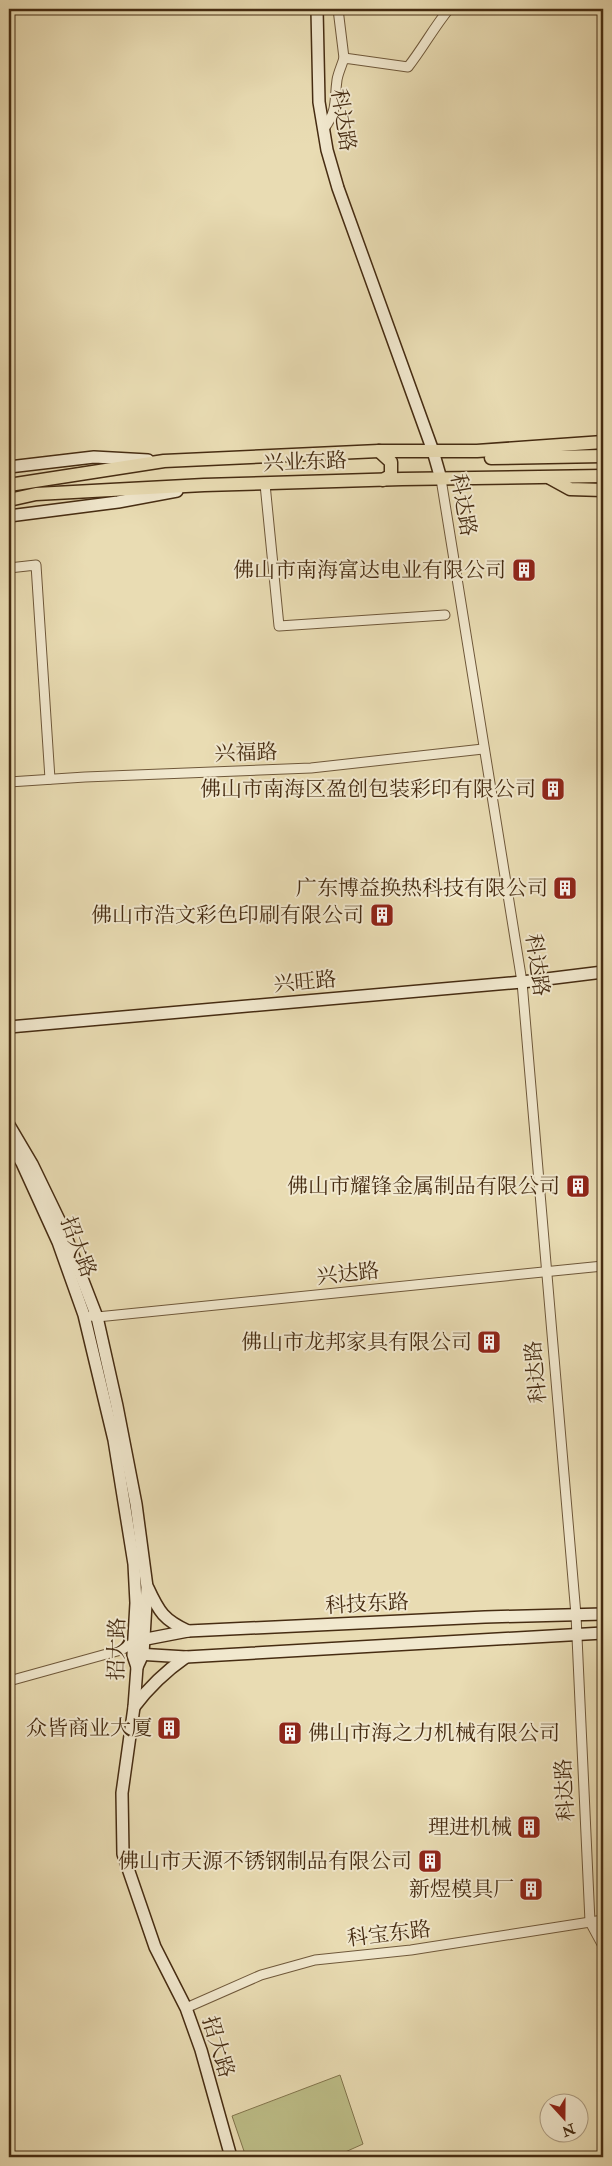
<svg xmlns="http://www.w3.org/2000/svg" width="612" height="2166" font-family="'IM FELL Double Pica','Noto Serif SC',serif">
<rect width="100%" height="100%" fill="#e9dcb3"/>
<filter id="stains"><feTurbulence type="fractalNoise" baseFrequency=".004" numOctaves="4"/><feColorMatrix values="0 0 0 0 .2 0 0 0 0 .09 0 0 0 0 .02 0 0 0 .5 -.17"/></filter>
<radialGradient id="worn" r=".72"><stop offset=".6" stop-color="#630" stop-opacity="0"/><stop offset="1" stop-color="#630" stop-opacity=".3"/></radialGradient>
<polygon fill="#bdbe88" stroke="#82754d" points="340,2075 363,2144 334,2157 246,2157 232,2116"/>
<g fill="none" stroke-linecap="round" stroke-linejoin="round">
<g stroke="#6f583a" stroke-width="11">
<g id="street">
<polyline points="338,9 344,58"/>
<path d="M324,129c14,-20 10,-27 13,-49 1,-7 5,-15 7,-22l64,9c15,-19 26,-40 41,-58"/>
<polyline points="441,479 522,982 576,1615 590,1922 603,1946"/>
<polyline points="265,484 279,626 445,615"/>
<polyline points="9,568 36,565 50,779"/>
<polyline points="9,782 85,777 311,768 483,749"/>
<polyline points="91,1316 97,1317 603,1266"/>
<polyline points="9,1681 121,1650 135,1642"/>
<polyline points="186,2008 261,1975 315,1960 411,1950 603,1920"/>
</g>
</g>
<g stroke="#462c12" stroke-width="14">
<g id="secondary">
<polyline points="317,9 319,102 327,150 338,188 433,451 441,479"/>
<polyline points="9,467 94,457 148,460"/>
<polyline points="9,516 118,502 177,491"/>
<polyline points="9,1027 522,982 603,972"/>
<polyline points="9,1125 32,1164 61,1224 97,1317 117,1406 136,1504 147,1587 143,1654 137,1667"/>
<polyline points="9,1141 22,1163 58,1242 84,1315 114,1440 134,1564 136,1603 133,1655 137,1667 134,1707 122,1793 123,1854 155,1947 186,2008 201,2050 231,2157"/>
<path d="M148,1588c11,24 16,32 40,43"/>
<polyline points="136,1641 188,1631 485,1617 603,1614"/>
<polyline points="137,1654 186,1657 603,1633"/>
<path d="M134,1707c15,-20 32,-36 52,-50"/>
</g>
</g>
<g stroke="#462c12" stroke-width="15">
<g id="primary">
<polyline points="379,451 391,462 391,475 383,480"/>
<polyline points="491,458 603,456"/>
<polyline points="550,478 570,489 603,490"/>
<polyline points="9,485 164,461 379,451 477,451 603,442"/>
<polyline points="9,500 36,494 204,485 402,479 603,476"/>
</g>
</g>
<use href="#street" stroke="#f1e8ce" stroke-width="9"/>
<use href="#secondary" stroke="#f1e8ce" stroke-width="11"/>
<use href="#primary" stroke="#e9dcb3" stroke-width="12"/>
</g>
<defs>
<g id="building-square" transform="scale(1.25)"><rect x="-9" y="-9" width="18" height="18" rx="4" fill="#8f2418" stroke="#f1e8ce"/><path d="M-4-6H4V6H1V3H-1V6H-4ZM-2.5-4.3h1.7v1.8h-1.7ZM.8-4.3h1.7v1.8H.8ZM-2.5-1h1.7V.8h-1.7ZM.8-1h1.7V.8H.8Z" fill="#fff"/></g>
</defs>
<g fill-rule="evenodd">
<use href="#building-square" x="524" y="570"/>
<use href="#building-square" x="553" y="789"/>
<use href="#building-square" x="565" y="888"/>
<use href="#building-square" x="382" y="915"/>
<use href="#building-square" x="578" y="1186"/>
<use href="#building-square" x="489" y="1342"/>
<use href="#building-square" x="169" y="1728"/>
<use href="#building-square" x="290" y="1733"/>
<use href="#building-square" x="529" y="1827"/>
<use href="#building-square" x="430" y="1861"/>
<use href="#building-square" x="531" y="1889"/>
</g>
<g text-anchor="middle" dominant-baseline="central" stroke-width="4" stroke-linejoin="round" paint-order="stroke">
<g font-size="21" fill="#462c12" stroke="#f1e8ce">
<text transform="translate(343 120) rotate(81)">科达路</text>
<text transform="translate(305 462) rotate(-2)">兴业东路</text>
<text transform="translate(463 505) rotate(80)">科达路</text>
<text transform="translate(246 753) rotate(-2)">兴福路</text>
<text transform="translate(537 965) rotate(82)">科达路</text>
<text transform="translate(305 982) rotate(-5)">兴旺路</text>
<text transform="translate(78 1247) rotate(69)">招大路</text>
<text transform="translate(348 1274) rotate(-6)">兴达路</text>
<text transform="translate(536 1372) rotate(-95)">科达路</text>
<text transform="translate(367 1604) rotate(-3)">科技东路</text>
<text transform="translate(117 1649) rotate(-89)">招大路</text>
<text transform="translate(565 1790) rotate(-93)">科达路</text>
<text transform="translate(389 1934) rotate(-7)">科宝东路</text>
<text transform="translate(218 2047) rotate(73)">招大路</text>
</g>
<g font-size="21" fill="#462c12" stroke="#f1e8ce" text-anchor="end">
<text x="506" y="570">佛山市南海富达电业有限公司</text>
<text x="536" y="789">佛山市南海区盈创包装彩印有限公司</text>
<text x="548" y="888">广东博益换热科技有限公司</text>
<text x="364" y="915">佛山市浩文彩色印刷有限公司</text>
<text x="560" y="1186">佛山市耀锋金属制品有限公司</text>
<text x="472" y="1342">佛山市龙邦家具有限公司</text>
<text x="152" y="1728">众皆商业大厦</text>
<text x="308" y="1733" text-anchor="start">佛山市海之力机械有限公司</text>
<text x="512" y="1827">理进机械</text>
<text x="412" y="1861">佛山市天源不锈钢制品有限公司</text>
<text x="514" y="1889">新煜模具厂</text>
</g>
</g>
<rect width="612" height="2166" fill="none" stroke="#e9dcb3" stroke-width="30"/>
<rect x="10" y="10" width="592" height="2146" fill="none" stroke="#462c12" stroke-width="2.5"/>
<rect x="15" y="15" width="582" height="2136" fill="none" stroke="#462c12"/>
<g transform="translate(564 2118) rotate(159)"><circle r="24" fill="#f1e8ce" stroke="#ad9d83"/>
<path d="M0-4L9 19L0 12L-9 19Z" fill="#8f2418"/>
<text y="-8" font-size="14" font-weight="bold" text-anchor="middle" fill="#462c12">N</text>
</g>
<rect width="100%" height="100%" filter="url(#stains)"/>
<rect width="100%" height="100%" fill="url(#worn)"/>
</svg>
